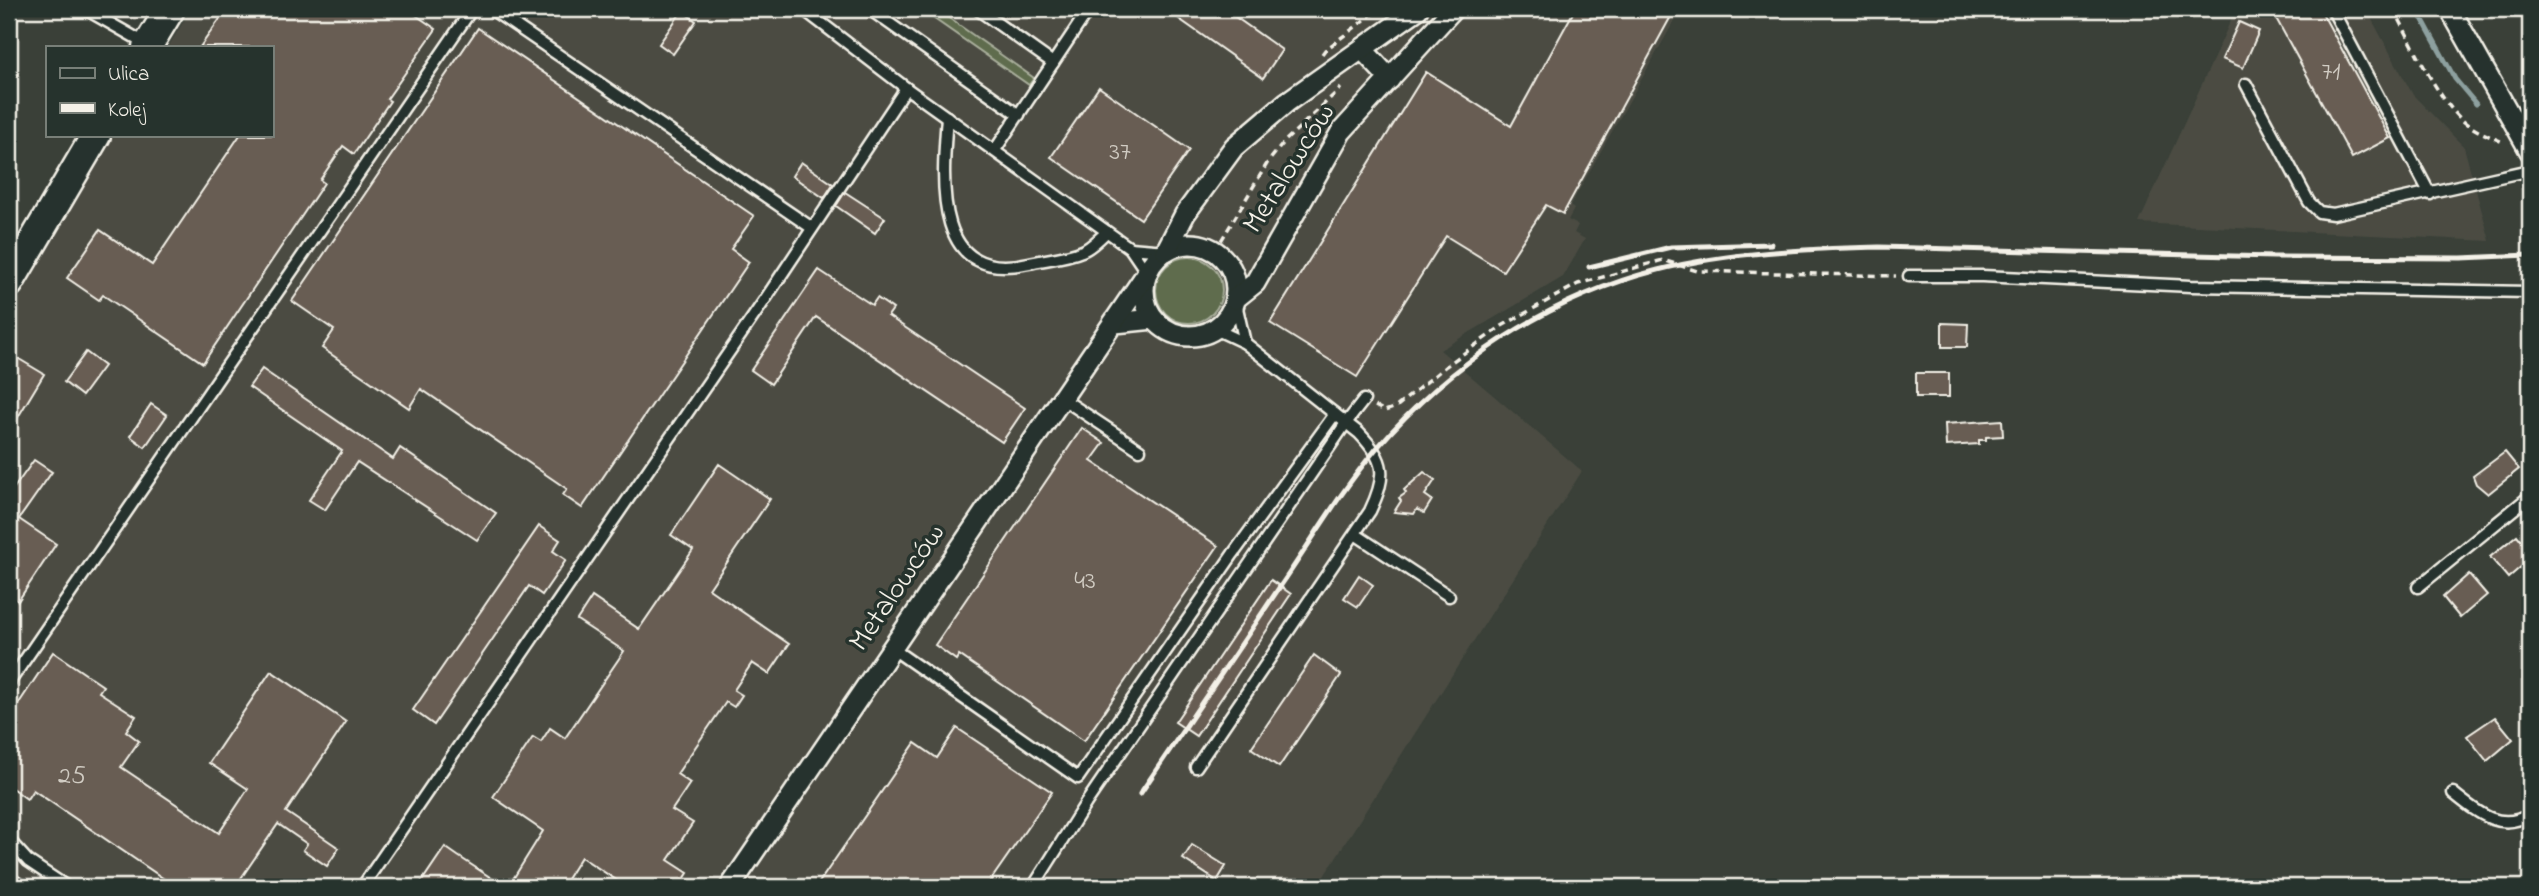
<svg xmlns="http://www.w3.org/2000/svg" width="2539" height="896" font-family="'Indie Flower',sans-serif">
<rect width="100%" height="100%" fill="#3a4038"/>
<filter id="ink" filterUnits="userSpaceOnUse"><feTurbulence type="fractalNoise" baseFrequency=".0143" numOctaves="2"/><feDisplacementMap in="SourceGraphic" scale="14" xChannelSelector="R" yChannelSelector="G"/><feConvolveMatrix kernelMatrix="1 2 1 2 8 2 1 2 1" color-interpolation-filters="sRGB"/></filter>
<g filter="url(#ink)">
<g fill="#4b4c43">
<polygon points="191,9 1681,9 1570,206 1574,209 1568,220 1578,225 1574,233 1585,239 1563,277 1440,350 1582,471 1317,887 9,887 9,316 114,135 271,135 271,47 168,47"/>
<polygon points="2236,9 2366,9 2413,95 2464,147 2490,241 2139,223"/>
</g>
<g fill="#5e6c4e" stroke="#a9ae9b" stroke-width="2">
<polygon points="920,9 936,9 1034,78 1029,85"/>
<circle cx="1189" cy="290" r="33"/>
</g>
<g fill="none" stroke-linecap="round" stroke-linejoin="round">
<polyline stroke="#8da09f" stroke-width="5" points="2417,9 2455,79 2476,104"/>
</g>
<g fill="#685d53" stroke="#f4f1e8" stroke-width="2">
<polygon points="227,9 407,9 436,29 387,99 390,101 354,154 343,146 320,180 324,183 203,363 103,295 99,300 67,278 100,230 152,265 240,135 271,135 271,47 200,47"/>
<polygon points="1165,9 1224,9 1282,50 1263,78"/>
<polygon points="1575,9 1675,9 1563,214 1546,205 1503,271 1446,236 1357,377 1270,323 1426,72 1511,126"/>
<polygon points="2271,9 2320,9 2390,138 2352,158"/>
<polygon points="682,11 696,21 673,54 659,44"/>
<polygon points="2239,22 2259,31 2243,68 2222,59"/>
<polygon points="478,28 754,216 731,249 749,262 582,508 563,495 567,489 421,389 409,408 322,348 334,330 292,301"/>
<polygon points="1099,87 1189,150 1141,219 1051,157"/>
<polygon points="801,162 833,184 824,198 792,176"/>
<polygon points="845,192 885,218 875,233 836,206"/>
<polygon points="819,270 872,305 877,298 893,309 888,316 1025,408 1002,442 816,317 771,384 751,370"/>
<polygon points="1942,323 1968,324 1967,347 1942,347"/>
<polygon points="86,352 104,366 82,396 64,382"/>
<polygon points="9,353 44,374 9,432"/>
<polygon points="262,369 393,459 400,448 496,513 477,540 357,462 325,510 309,500 342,451 249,387"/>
<rect x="1916" y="373" width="33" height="24"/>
<polygon points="151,404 167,415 145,447 130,436"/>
<polygon points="2002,420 2003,436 1986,437 1986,440 1979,440 1979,444 1946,446 1945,424"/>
<polygon points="1082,428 1104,443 1091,461 1218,546 1084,741 959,655 956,660 935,645"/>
<polygon points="2505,452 2519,469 2488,494 2476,484 2473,476"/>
<polygon points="34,460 52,472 19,519 56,544 18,601 9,595 9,495"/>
<polygon points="719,464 770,499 709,589 789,644 769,674 752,663 734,690 742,695 734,707 726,702 677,774 690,783 672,810 693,823 668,860 688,873 679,887 627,887 581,857 562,887 508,887 543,831 493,797 533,737 541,742 550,728 565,738 624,651 577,620 592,597 639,629 693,550 671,535"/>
<polygon points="1424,472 1435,480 1425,495 1432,500 1424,513 1417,509 1414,514 1394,512 1401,501 1399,498 1406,493 1404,490"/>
<polygon points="539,526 560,540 553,551 566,560 542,595 529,586 434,725 413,710"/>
<polygon points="2517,535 2530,551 2530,559 2508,578 2490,557"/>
<polygon points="2469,574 2487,595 2460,618 2443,597"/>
<polygon points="1359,575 1373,585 1358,607 1344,598"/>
<polygon points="1271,580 1291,594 1196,736 1175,722"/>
<polygon points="53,652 103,686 99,692 136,716 126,731 139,741 121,767 219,833 248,789 209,763 271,671 346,722 286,812 339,848 327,866 303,850 307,844 278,824 235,887 176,887 33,790 27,799 9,786 9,718"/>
<polygon points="1314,655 1341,675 1279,767 1251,748"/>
<polygon points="2495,717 2513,739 2487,761 2467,736"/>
<polygon points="957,728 1052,792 986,887 816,887 915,743 937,758"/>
<polygon points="1192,845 1226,866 1217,881 1183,859"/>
<polygon points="445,847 458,856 505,887 418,887"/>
</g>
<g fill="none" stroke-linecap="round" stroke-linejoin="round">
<g stroke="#f4f1e8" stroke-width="15">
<g id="lane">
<polyline points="85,9 145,43"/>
<polyline points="491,9 812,228"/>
<polyline points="803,9 906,88 1130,248 1147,273"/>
<polyline points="869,9 1019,115"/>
<polyline points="977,9 1053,63"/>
<polyline points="2332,9 2430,194"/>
<polyline points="2246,84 2309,202 2319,212 2333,214 2530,170"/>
<path d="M947,117c-5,64 -15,168 82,146 17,-4 37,-5 53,-12 9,-3 17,-13 25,-19"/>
<polyline points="995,150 1089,9"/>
<polyline points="1130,248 1166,251"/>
<polyline points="1909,276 1982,276 2191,286 2530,292"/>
<polyline points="1235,299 1245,343"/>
<polyline points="1063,399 1140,450"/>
<polyline points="1355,534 1449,596"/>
<polyline points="2418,587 2530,496"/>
<polyline points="893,649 1078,778 1233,554 1335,414"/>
<polyline points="9,683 472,9"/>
<path d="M1196,767l174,-256c17,-36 16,-50 -11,-78l-114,-90 -30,-14"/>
<path d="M2453,793c24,19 47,40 77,21"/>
<polyline points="9,840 28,861 67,887"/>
<polyline points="362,887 764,301 906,88"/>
<polyline points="1033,887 1086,803 1346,423 1364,400"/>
</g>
</g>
<g stroke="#f4f1e8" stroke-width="24">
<g id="street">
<polyline points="2450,9 2530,151"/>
<polyline points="1362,49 1390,79"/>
<circle cx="1190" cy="290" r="46"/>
<polyline points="1166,251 1185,214 1234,147 1287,102 1418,9"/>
<polyline points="1235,299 1255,283 1341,132 1453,9"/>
<polyline points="1115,323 1154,319"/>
<polyline points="9,883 15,887"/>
<polyline points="730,887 1147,273"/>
</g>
</g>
<g stroke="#f4f1e8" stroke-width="33">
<g id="secondary">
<polyline points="147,47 170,9"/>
<polyline points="9,283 96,135"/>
</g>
</g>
<g stroke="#f4f1e8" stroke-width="3.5" stroke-dasharray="7 5" stroke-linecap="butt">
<path d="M2394,9c17,32 41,86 68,111 12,11 28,16 43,23"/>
<polyline points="1322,54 1325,50 1379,9"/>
<polyline points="1215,251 1268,162 1285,141 1341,88"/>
<polyline points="1375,406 1385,411 1396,407 1446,366 1502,326 1578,284 1663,260 1697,271 1896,276"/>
</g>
<use href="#lane" stroke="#26332d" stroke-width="10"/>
<use href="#street" stroke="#26332d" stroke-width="19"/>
<use href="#secondary" stroke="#26332d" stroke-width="28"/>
<g stroke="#f4f1e8" stroke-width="5">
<polyline points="1589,267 1671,247 1771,244"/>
<path d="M1140,794c46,-68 93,-137 139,-206 32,-46 61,-96 97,-139 74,-86 172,-151 282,-179 72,-18 147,-21 221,-23l395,10 187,1 69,-3"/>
</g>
</g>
</g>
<g text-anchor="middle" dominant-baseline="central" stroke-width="7" stroke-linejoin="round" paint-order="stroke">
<g font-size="26" fill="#d1ccc3">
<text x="2331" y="73">71</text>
<text x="1120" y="153">37</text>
<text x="1085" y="582">43</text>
<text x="72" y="777">25</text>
</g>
<g font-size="30" fill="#f4f1e8" stroke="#26332d">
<text transform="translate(1290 169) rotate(-58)">Metalowców</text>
<text transform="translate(898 588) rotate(-56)">Metalowców</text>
</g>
</g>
<rect width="2539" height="896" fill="none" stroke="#26332d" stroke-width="35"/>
<rect x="18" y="18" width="2504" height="861" fill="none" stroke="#f4f1e8" stroke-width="2.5" filter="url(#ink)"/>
<rect x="46" y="46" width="228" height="91" fill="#26332d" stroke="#787f78" stroke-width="2"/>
<rect x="60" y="68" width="35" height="10" fill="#26332d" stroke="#787f78" stroke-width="2"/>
<text x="108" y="80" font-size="21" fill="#f4f1e8">Ulica</text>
<rect x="60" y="103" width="35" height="10" fill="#f4f1e8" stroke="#787f78" stroke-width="2"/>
<text x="108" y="116" font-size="21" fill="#f4f1e8">Kolej</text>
</svg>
